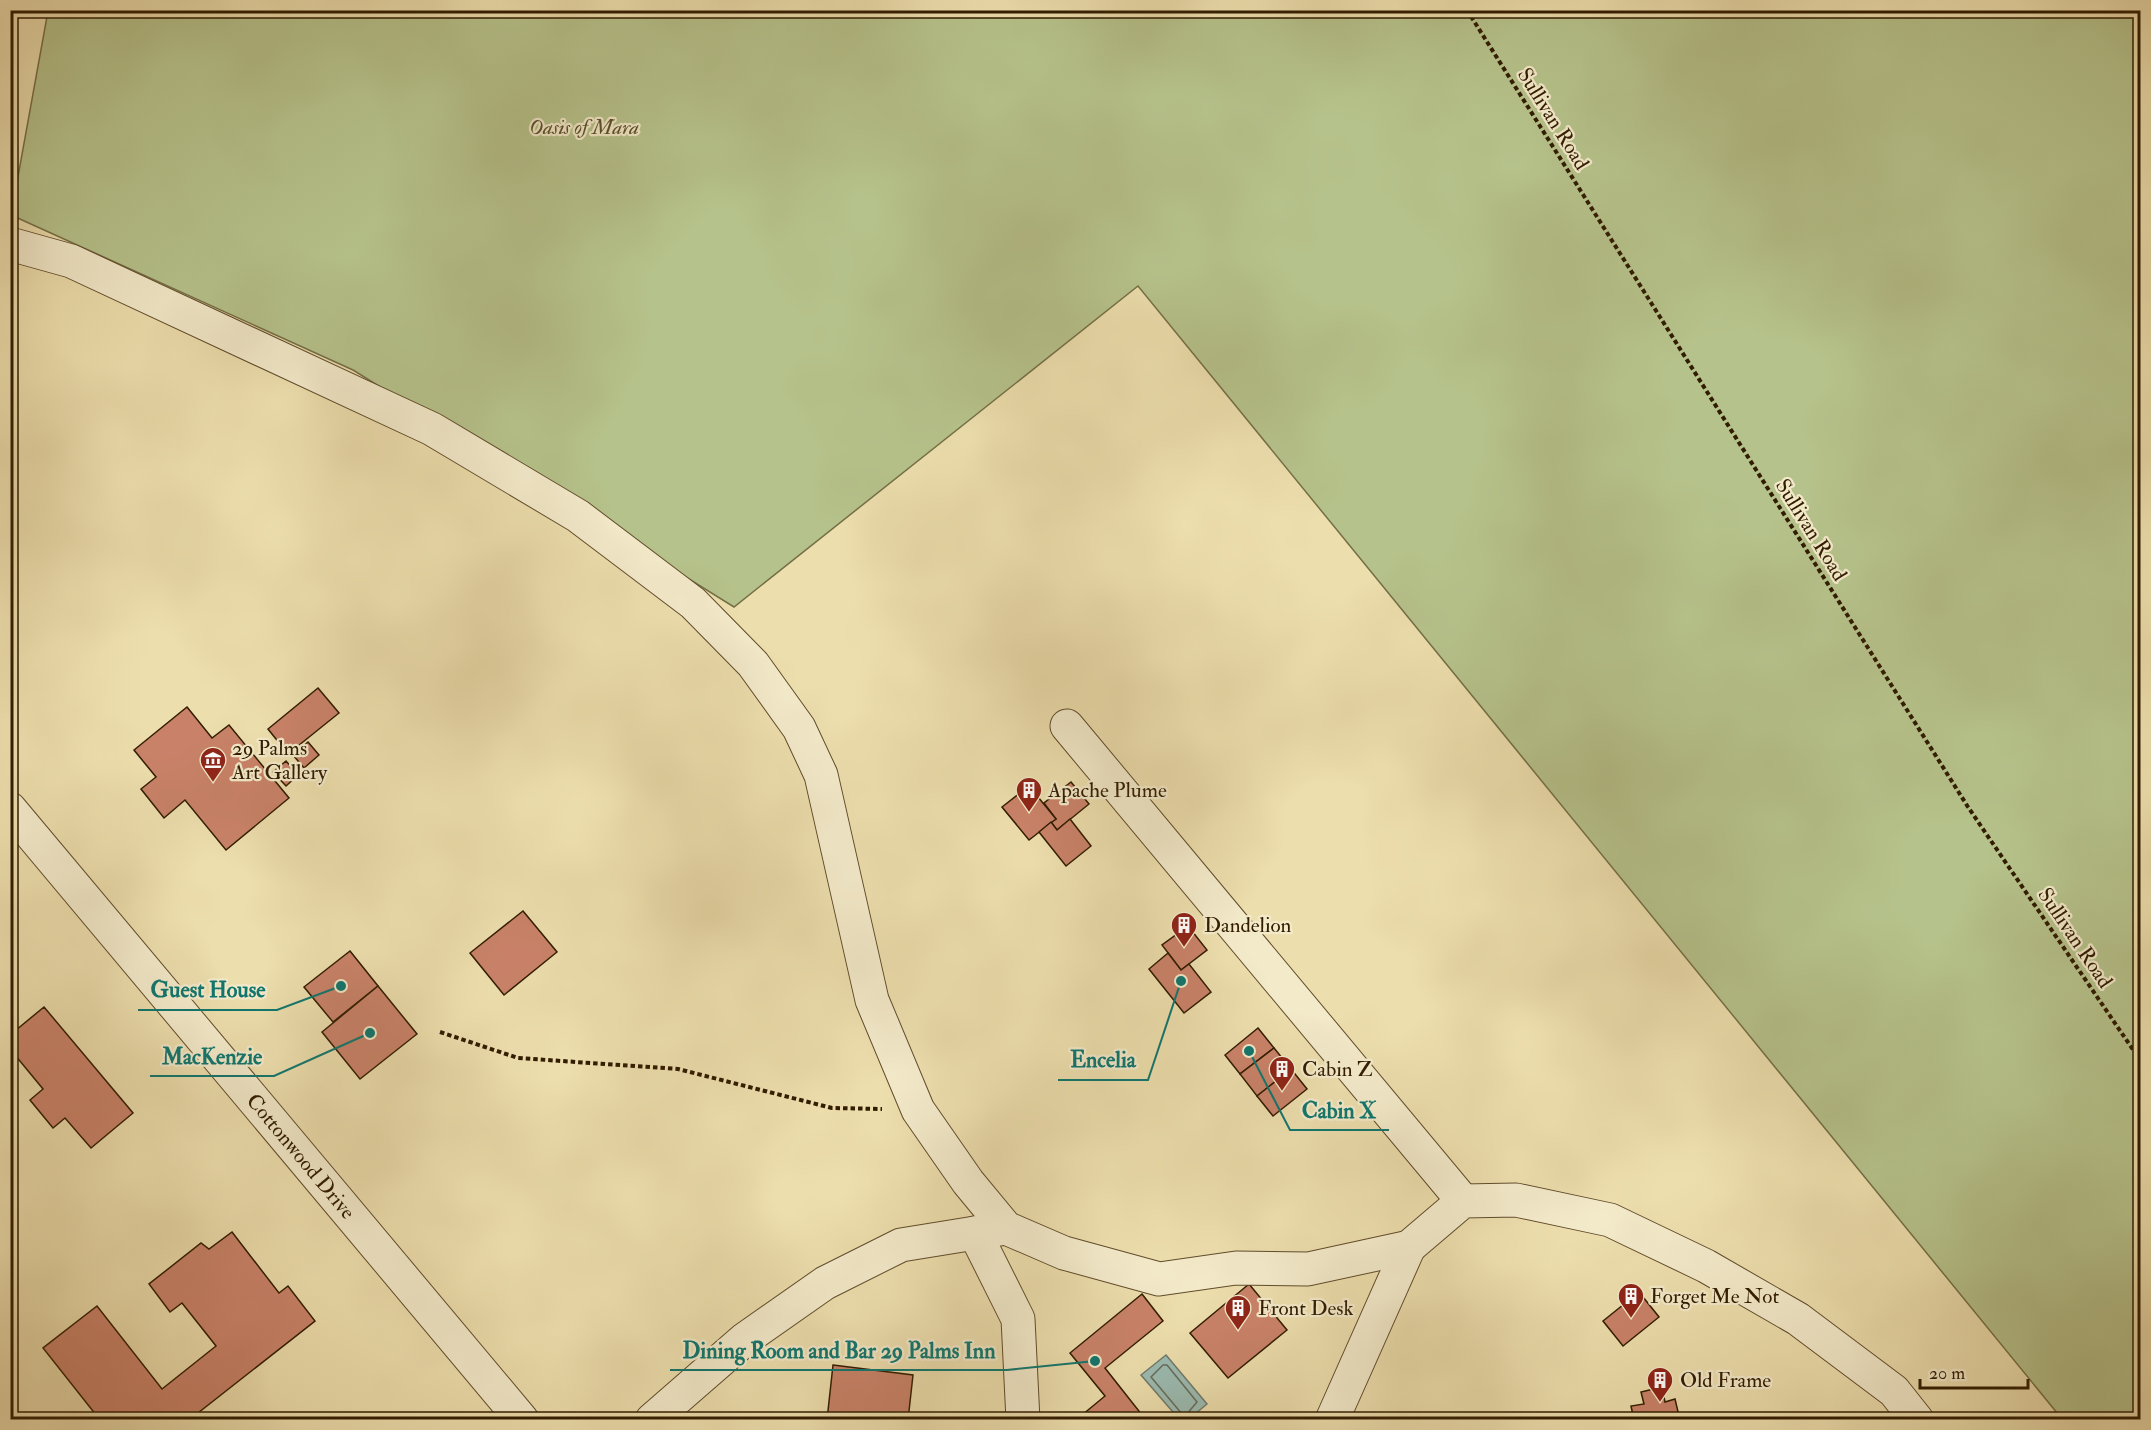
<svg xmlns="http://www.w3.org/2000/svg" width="2151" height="1430" font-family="'IM FELL Double Pica',serif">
<rect width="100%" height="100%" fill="#eddead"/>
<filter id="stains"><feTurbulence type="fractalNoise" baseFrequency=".00333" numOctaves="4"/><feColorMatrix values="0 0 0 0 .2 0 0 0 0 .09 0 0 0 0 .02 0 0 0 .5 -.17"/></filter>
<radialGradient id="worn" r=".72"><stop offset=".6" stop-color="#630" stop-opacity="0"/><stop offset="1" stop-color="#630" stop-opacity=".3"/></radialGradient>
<polygon fill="#b6c28b" stroke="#746f46" stroke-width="1.5" points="48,11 2140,11 2140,1419 2062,1419 1138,286 734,607 353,370 11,215"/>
<polygon fill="#9bbbb2" stroke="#717b6b" stroke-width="1.5" points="1166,1355 1207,1404 1189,1419 1179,1419 1141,1375"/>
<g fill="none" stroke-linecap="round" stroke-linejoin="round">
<polygon stroke="#666c59" stroke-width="1.5" points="1163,1365 1167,1365 1197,1402 1186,1415 1182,1414 1151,1377"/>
</g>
<g fill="#c98269" stroke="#311c00" stroke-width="1.5">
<polygon points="318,688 339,713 288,754 268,729"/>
<polygon points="187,707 212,738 229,725 289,798 226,850 185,800 164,818 141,789 156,777 134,750"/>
<polygon points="308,742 319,755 304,768 293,755"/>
<polygon points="286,761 298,775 286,786 273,772"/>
<polygon points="1071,782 1089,804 1057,830 1051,822 1056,819 1044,803"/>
<polygon points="1029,786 1056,819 1029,840 1002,807"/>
<polygon points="1070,819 1091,846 1066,866 1039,832 1051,822 1057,830"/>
<polygon points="523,911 557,952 504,995 470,953"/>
<polygon points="1188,926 1207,950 1181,970 1162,945"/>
<polygon points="350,951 378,986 333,1022 304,987"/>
<polygon points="1168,953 1181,970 1189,964 1211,992 1184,1013 1149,969"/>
<polygon points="378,986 417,1034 360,1079 322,1032"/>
<polygon points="44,1007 133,1113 91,1148 65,1118 53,1128 30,1100 43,1089 10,1049 10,1035"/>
<polygon points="1258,1028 1274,1048 1240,1074 1225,1055"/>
<polygon points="1274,1048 1291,1069 1257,1096 1240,1074"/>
<polygon points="1291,1069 1307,1089 1273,1116 1257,1096"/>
<polygon points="232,1232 279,1293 288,1286 315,1321 189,1420 100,1420 43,1348 97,1306 162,1389 216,1346 182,1303 170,1312 149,1284 201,1243 209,1249"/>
<polygon points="1249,1284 1287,1330 1228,1378 1190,1333"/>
<polygon points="1639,1292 1659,1317 1623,1346 1603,1321"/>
<polygon points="1142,1294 1163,1321 1105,1368 1146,1420 1076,1420 1105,1396 1070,1353"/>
<polygon points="833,1365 913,1375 908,1420 827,1420"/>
<polygon points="1662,1387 1665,1402 1675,1399 1680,1420 1634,1420 1631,1406 1644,1404 1641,1392"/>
</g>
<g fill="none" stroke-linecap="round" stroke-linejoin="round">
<g stroke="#604c2b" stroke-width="35">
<g id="street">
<polyline points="10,244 71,261 432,429 578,516 693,603 753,664 799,728 821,775 872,1000 918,1110 968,1182 1006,1228 1064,1253 1159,1279 1236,1268 1308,1269 1409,1247 1463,1201 1516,1200 1610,1220 1706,1266 1798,1319 1894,1391 1917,1420"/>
<polyline points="1067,726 1463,1201"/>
<path id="s1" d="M10,809l512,611"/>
<polyline points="975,1233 1018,1319 1023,1420"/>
<polyline points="652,1420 745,1339 825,1283 901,1245 1006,1228"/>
<polyline points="1332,1420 1409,1247"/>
</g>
</g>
<g stroke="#311c00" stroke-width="4" stroke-dasharray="4.5 3" stroke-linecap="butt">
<polyline points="1467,10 1968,807 2140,1060"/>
<polyline points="440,1032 518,1058 678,1069 832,1108 882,1109"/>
</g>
<use href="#street" stroke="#f3eaca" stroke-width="33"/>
</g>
<defs>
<g id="museum-pin" transform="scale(1.35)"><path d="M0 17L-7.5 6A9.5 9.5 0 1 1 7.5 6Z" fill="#8f2418" stroke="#f3eaca"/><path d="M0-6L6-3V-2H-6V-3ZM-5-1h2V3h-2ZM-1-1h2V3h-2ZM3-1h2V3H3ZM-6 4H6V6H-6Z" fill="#fff"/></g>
<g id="building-pin" transform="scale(1.35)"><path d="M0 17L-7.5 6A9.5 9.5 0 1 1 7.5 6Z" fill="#8f2418" stroke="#f3eaca"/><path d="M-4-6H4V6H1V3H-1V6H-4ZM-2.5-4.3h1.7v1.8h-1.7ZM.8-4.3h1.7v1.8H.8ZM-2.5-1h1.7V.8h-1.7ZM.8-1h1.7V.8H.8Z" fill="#fff"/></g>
</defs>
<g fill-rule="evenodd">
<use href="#museum-pin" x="213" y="760"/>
<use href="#building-pin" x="1029" y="790"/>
<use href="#building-pin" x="1184" y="925"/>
<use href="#building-pin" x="1282" y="1069"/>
<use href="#building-pin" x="1631" y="1296"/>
<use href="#building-pin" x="1238" y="1308"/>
<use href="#building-pin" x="1660" y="1380"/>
</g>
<g text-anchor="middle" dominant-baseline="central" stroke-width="4.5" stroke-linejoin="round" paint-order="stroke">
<g font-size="21" fill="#311c00" stroke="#f3eaca">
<text transform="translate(1553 119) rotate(58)">Sullivan Road</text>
<text transform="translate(1811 530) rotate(58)">Sullivan Road</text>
<text transform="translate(2075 938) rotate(56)">Sullivan Road</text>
<text stroke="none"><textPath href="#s1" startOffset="453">Cottonwood Drive</textPath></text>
</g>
<g font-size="21" font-style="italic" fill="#594e2a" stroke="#f3eaca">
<text x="584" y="127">Oasis of Mara</text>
</g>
<g font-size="21" fill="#311c00" stroke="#f3eaca" text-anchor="start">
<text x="232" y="748">29 Palms<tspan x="232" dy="24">Art Gallery</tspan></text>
<text x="1048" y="790">Apache Plume</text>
<text x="1204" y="925">Dandelion</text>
<text x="1302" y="1069">Cabin Z</text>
<text x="1650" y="1296">Forget Me Not</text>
<text x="1258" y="1308">Front Desk</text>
<text x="1680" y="1380">Old Frame</text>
</g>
</g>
<path fill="none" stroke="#0f766e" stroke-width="2" d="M341 986L277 1010H138M370 1033L274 1076H150M1181 981L1148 1080H1058M1249 1051L1290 1130H1389M1095 1361L1007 1370H670"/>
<g fill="#0f766e" stroke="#f3eaca" stroke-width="2">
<circle cx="341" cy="986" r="6"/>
<circle cx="370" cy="1033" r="6"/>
<circle cx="1181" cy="981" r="6"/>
<circle cx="1249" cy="1051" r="6"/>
<circle cx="1095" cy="1361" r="6"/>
</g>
<g font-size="22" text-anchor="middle" font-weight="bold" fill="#0f766e" stroke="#f3eaca" stroke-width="4.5" stroke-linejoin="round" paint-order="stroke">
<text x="208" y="997">Guest House</text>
<text x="212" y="1064">MacKenzie</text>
<text x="1103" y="1067">Encelia</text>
<text x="1339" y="1118">Cabin X</text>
<text x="839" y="1358">Dining Room and Bar 29 Palms Inn</text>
</g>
<rect width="2151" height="1430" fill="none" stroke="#eddead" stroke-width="36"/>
<rect x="12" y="12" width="2127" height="1406" fill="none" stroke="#311c00" stroke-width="3"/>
<rect x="18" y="18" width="2115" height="1394" fill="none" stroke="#311c00" stroke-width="1.5"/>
<path d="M1920 1379v9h108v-9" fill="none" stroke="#311c00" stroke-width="3"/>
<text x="1929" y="1379" font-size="18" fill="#311c00" stroke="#f3eaca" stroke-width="4.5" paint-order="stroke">20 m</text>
<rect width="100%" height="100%" filter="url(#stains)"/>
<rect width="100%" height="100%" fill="url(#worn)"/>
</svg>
